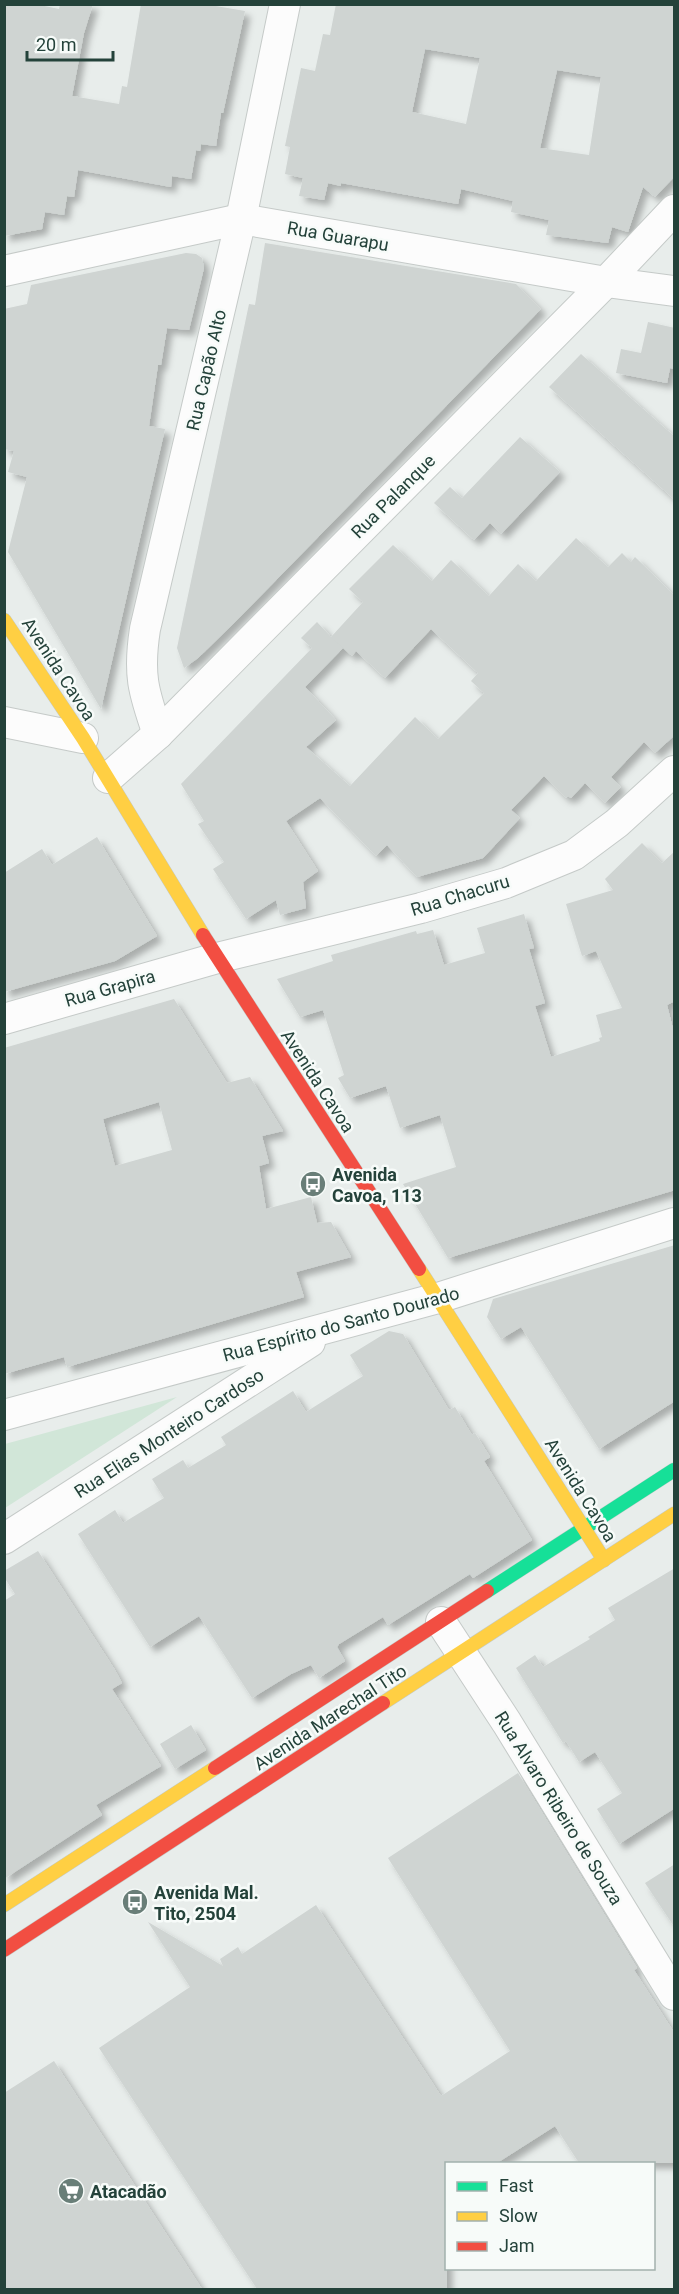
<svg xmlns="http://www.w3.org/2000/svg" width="679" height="2294" font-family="Roboto,sans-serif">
<defs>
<filter id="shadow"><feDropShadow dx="5.5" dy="5.5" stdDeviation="3" flood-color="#0004"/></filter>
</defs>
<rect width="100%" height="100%" fill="#e8edeb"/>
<polygon fill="#d1e6d8" points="177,1397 5,1508 5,1444"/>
<g fill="#cfd4d2" fill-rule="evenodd" filter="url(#shadow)">
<polygon points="4,4 35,4 59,9 60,4 93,4 84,33 72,96 119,104 122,86 127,87 141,4 204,4 245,11 223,113 221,113 216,146 201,144 200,151 196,150 191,179 172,176 171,187 78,170 74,197 67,196 64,215 45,212 42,229 4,236"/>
<path d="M336,4h339v172l-20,21 -12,-10 -15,45 -16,-5 -4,16 -62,-8 3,-15 -38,-8 2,-11 -52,-12 -3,15 -117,-21v3l-13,-3 -4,17 -25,-4 4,-18 -18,-4 5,-27 -5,-1 16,-78 14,3 8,-37 7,1zM425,49l55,9 -14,66 -54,-12zM557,70l44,7 -12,78 -49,-7z"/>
<polygon points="265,243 516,284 541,309 234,623 198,658 184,668 177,648 249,304 255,305"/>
<polygon points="186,253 196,254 202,258 204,268 189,330 167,328 161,365 158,365 149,426 165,429 101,709 8,552 27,477 8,472 14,451 4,449 4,309 27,304 31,285"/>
<polygon points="648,322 675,328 675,369 670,368 667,383 616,373 621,349 641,353"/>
<polygon points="581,354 675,437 675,500 549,387"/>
<polygon points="520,437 560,472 501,534 490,523 474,540 434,503 450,487 462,498"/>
<path d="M576,538l32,29 14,-14 9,9 4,-5 40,39v139l-20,18 -11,-11 -33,35 10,10 -16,16 -20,-20 -14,15 -3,-2 -2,2 -22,-22 -33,34 9,8 -37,40 -66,19 -30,-32 -11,11 -56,-58 -34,23 32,50 -15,11 3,26 -26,7 -4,-15 -30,19 -33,-50 11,-7 -26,-38 6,-3 -23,-37 131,-136 -11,-10 16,-16 14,15 32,-35 -14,-13 44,-44 39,36 19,-21 38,36 29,-32 18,17zM431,629l47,44 -7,8 13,12 -46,46 -23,-22 -65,69 -44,-39 30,-27 -31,-33 38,-39 -12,-11 21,19 4,-5 29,27z"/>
<polygon points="97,837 157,936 115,961 4,992 4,873 42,849 52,865"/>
<polygon points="642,843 662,863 675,851 675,1001 667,1005 675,1037 675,1190 448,1258 403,1184 456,1167 440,1115 400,1128 386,1086 350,1098 338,1078 344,1075 323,1010 300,1017 277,979 333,961 331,955 416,931 417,934 433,930 444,965 485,953 477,928 524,914 534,948 529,949 545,1003 535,1006 551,1057 600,1041 599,1038 602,1037 596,1015 622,1008 596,951 582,956 566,904 613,890 605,879"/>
<path d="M174,999l53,84 23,-6 33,54 -21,5 7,27 -10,3 7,43 45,-12 6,26 14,-1 20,35 -55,15 8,25 -237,70 -3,-10 -60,17v-326zM159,1102l13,48 -57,16 -12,-47z"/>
<polygon points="675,1245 675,1401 599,1449 521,1327 501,1339 487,1317 493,1299"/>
<polygon points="389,1331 403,1334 449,1410 455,1407 472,1435 475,1433 490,1457 484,1461 532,1540 473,1578 470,1574 388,1625 383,1617 339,1644 337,1647 345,1661 319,1678 311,1665 291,1674 252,1698 199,1616 150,1647 78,1534 115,1510 123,1523 164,1498 152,1479 183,1460 188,1468 226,1445 221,1437 293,1391 306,1412 363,1376 350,1355"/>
<polygon points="38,1551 115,1670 122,1683 112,1689 161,1766 96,1805 102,1815 4,1879 4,1601 15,1594 4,1577 4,1571"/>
<polygon points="675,1568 675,1808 619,1844 597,1809 622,1793 595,1752 579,1762 566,1741 563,1743 516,1668 535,1655 543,1667 590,1639 588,1637 615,1620 608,1608"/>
<polygon points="191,1725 206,1750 175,1769 160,1744"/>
<polygon points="518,1773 637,1968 634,1970 675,2034 675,2163 579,2163 555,2126 497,2163 447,2163 447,2289 257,2289 99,2048 190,1987 148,1922 223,1966 220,1959 238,1947 242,1954 316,1905 441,2096 510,2051 388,1858"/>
<polygon points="675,1864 675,1928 645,1883"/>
<polygon points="54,2061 202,2289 4,2289 4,2093"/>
</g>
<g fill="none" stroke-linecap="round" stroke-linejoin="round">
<g stroke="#c5cac8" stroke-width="32">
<g id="street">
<polyline points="4,271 241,219 606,282 674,291"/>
<polyline points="4,722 83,738"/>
<path d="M158,734c-15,-43 -20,-60 -13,-105l96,-410 44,-215"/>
<polyline points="108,778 158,734 606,282 674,210"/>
<polyline points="4,1019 217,958 421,908 506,883 574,855 617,823 674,771"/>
<polyline points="4,1415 438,1298 674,1223"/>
<polyline points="4,1539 310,1342"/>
<polyline points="441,1622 507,1723 674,1995"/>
</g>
</g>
<g stroke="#c3cbc8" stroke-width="15">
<polyline id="fast" points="487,1591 674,1470"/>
</g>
<g stroke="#c3cbc8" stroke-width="15">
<g id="slow">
<polyline points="4,620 83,738 203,935"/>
<polyline points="419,1269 604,1560"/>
<polyline points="383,1703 674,1514"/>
<polyline points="4,1905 215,1768"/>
</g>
</g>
<g stroke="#c3cbc8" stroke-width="15">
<g id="jam">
<polyline points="203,935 419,1269"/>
<polyline points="215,1768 487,1591"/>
<polyline points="4,1950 383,1703"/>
</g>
</g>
<use href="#street" stroke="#fcfcfc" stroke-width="30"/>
<use href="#fast" stroke="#16e098" stroke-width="14"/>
<use href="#slow" stroke="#ffcf43" stroke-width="14"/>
<use href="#jam" stroke="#f24e42" stroke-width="14"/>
</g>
<defs>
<g id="bus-disc" transform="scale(1.35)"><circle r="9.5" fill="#697e78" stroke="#f7fbf9"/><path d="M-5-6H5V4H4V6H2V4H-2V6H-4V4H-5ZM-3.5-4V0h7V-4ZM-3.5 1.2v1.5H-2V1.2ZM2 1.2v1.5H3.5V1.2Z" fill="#fff"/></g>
<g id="supermarket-disc" transform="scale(1.35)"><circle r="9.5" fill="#697e78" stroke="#f7fbf9"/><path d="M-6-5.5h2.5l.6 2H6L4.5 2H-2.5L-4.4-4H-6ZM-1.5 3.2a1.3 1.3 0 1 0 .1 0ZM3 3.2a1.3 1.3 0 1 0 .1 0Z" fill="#fff"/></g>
</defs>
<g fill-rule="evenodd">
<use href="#bus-disc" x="313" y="1184"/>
<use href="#bus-disc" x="135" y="1902"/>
<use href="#supermarket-disc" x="71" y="2191"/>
</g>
<g text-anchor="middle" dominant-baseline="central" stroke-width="5" stroke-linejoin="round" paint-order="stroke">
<g font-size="18" fill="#24423a" stroke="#f7fbf9">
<text transform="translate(338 236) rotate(10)">Rua Guarapu</text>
<text transform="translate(206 370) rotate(-77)">Rua Capão Alto</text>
<text transform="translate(393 496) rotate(-45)">Rua Palanque</text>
<text transform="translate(59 669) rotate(57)">Avenida Cavoa</text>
<text transform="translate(460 895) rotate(-17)">Rua Chacuru</text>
<text transform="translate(110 988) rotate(-16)">Rua Grapira</text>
<text transform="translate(318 1081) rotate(57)">Avenida Cavoa</text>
<text transform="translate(341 1324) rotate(-15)">Rua Espírito do Santo Dourado</text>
<text transform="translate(169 1433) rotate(-33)">Rua Elias Monteiro Cardoso</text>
<text transform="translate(581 1490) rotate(58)">Avenida Cavoa</text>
<text transform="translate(330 1717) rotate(-33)">Avenida Marechal Tito</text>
<text transform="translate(559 1808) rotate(58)">Rua Alvaro Ribeiro de Souza</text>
</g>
<g font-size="18" font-weight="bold" fill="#24423a" stroke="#f7fbf9" text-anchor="start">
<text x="332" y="1174">Avenida<tspan x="332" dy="21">Cavoa, 113</tspan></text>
<text x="154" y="1892">Avenida Mal.<tspan x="154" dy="21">Tito, 2504</tspan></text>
<text x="90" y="2191">Atacadão</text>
</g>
</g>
<rect width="679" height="2294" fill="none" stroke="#24423a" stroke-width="12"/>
<rect x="445" y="2162" width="210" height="108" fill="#f7fbf9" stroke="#a3b1ad" stroke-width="1.5"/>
<rect x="457" y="2182" width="30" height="9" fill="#16e098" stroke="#a3b1ad" stroke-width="1.5"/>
<text x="499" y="2192" font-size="18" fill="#24423a">Fast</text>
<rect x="457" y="2212" width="30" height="9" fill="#ffcf43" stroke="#a3b1ad" stroke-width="1.5"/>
<text x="499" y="2222" font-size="18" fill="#24423a">Slow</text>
<rect x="457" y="2242" width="30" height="9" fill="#f24e42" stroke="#a3b1ad" stroke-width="1.5"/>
<text x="499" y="2252" font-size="18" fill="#24423a">Jam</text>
<path d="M27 51v9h86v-9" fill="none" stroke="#24423a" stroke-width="3"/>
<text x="36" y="51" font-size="18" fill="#24423a" stroke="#f7fbf9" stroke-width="4.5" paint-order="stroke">20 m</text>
</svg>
